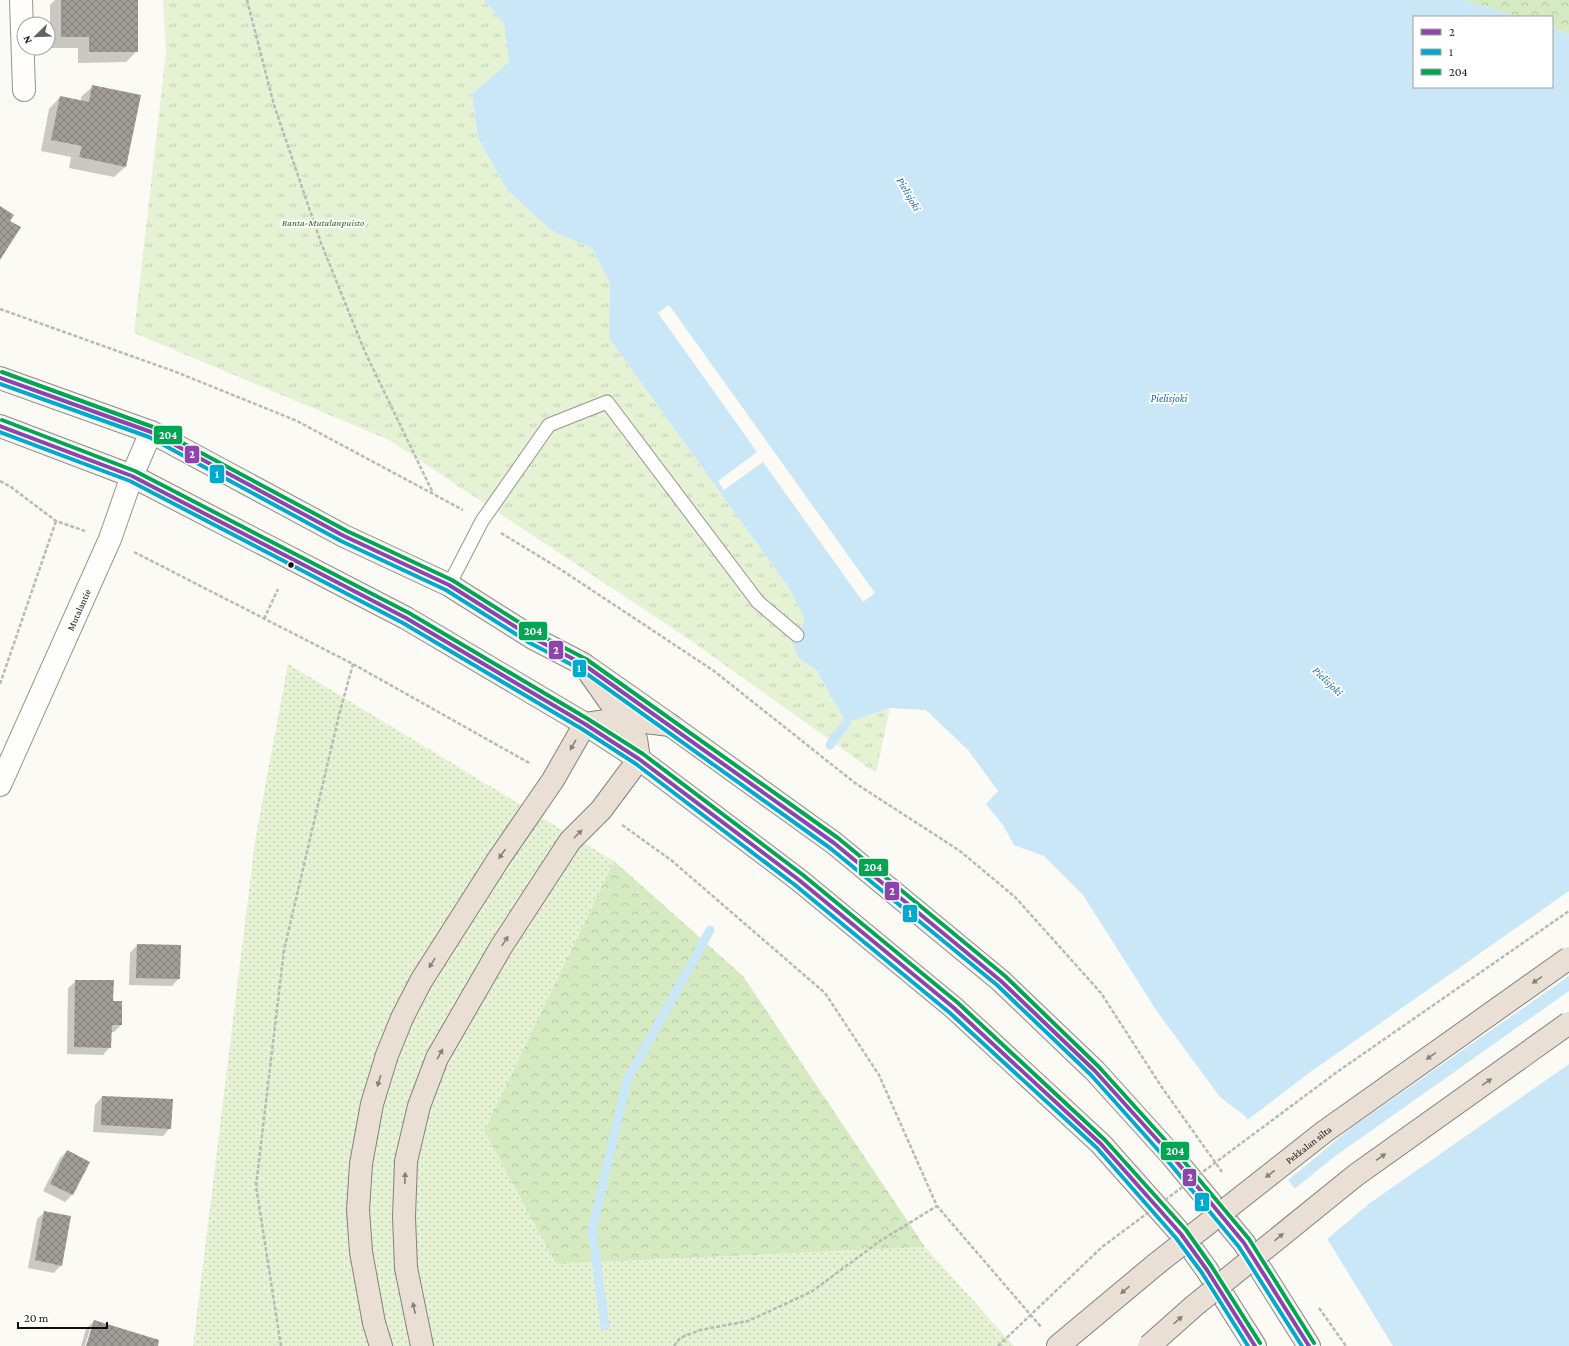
<svg xmlns="http://www.w3.org/2000/svg" width="1569" height="1346" font-family="'Crimson Pro',serif">
<defs>
<pattern id="grass-dots" width="8" height="8" patternUnits="userSpaceOnUse"><rect width="8" height="8" fill="#e5f2d4"/><path d="M2 2h.1M6 6h.1" fill="none" stroke="#c3ceb5" stroke-width="1.8" stroke-linecap="round"/></pattern>
<pattern id="forest-crowns" width="20" height="18" patternUnits="userSpaceOnUse"><rect width="20" height="18" fill="#d6eac1"/><path d="M2 6a3 3 0 1 1 6 0M12 15a3 3 0 1 1 6 0" fill="none" stroke="#b6c8a5"/></pattern>
<pattern id="park-tufts" width="24" height="20" patternUnits="userSpaceOnUse"><rect width="24" height="20" fill="#e5f2d4"/><path d="M3 7l-1-3M5 7V3M7 7l1-3M15 17l-1-3M17 17v-4M19 17l1-3" fill="none" stroke="#c3ceb5"/></pattern>
<pattern id="building-cross-hatch" width="8" height="8" patternUnits="userSpaceOnUse"><rect width="8" height="8" fill="#a09d99"/><path d="M0 0l8 8M0 8l8-8" fill="none" stroke="#817e7b"/></pattern>
</defs>
<rect width="100%" height="100%" fill="#fcfaf4"/>
<polygon fill="url(#grass-dots)" points="288,664 614,861 484,1131 556,1264 925,1247 1014,1346 193,1346 255,841"/>
<g fill="url(#forest-crowns)">
<polygon points="1464,0 1569,0 1569,34 1552,28 1552,17 1518,17"/>
<polygon points="614,861 743,976 925,1247 556,1264 484,1131"/>
</g>
<polygon fill="url(#park-tufts)" points="163,0 484,0 504,24 509,62 472,94 478,138 508,191 552,231 592,248 610,283 609,338 789,588 805,620 797,635 799,659 816,669 846,723 890,708 876,773 690,640 389,440 134,333 166,52"/>
<polygon fill="#cae7f7" points="484,0 1464,0 1518,17 1414,17 1414,87 1552,87 1552,28 1569,34 1569,1346 1393,1346 1315,1219 1245,1116 1220,1097 1158,1013 1083,895 1044,856 1014,845 1003,825 986,804 998,791 968,750 926,710 890,708 846,723 816,669 799,659 792,642 797,635 805,620 789,588 609,338 610,283 592,248 552,231 508,191 478,138 472,94 509,62 504,24"/>
<g fill="#fcfaf4">
<polygon points="669,305 875,593 863,602 763,462 724,490 718,481 757,452 658,313"/>
<polygon points="1569,891 1569,976 1351,1128 1287,1181 1246,1121 1309,1073"/>
<polygon points="1569,991 1569,1064 1370,1203 1326,1240 1293,1190 1334,1157"/>
</g>
<g fill="#0003">
<polygon points="55,0 137,0 137,51 126,62 78,63 78,48 50,48 50,5"/>
<polygon points="93,86 126,166 114,177 69,168 71,157 41,151 49,109 60,97 81,101 81,97"/>
<polygon points="137,945 179,978 172,986 129,985 130,953"/>
<polygon points="76,981 112,1002 121,1025 114,1032 110,1032 110,1047 103,1055 67,1054 68,988"/>
<polygon points="102,1097 170,1128 163,1136 93,1132 95,1105"/>
<polygon points="68,1151 89,1162 72,1195 65,1202 43,1191 60,1158"/>
<polygon points="45,1212 61,1265 54,1273 28,1268 37,1219"/>
<polygon points="94,1321 156,1346 87,1346 92,1329 90,1329 85,1346 81,1346 86,1329"/>
</g>
<g fill="none" stroke-linecap="round" stroke-linejoin="round">
<g stroke="#cae7f7" stroke-width="9">
<polyline points="830,745 846,723"/>
<polyline points="605,1326 592,1230 627,1080 710,930"/>
</g>
</g>
<g fill="url(#building-cross-hatch)">
<polygon points="61,0 138,0 138,52 89,52 89,37 61,37"/>
<polygon points="92,85 141,95 126,167 79,157 82,146 51,140 60,96 89,102"/>
<polygon points="0,206 14,215 10,221 21,227 0,260"/>
<polygon points="137,944 181,945 180,979 136,978"/>
<polygon points="75,980 114,980 113,1001 122,1001 122,1025 112,1025 111,1048 74,1047"/>
<polygon points="102,1096 173,1099 171,1129 101,1125"/>
<polygon points="67,1150 90,1162 73,1195 50,1184"/>
<polygon points="44,1211 71,1216 62,1266 35,1260"/>
<polygon points="94,1320 159,1340 158,1346 86,1346"/>
</g>
<g fill="none" stroke-linecap="round" stroke-linejoin="round">
<g stroke="#969592" stroke-width="15">
<polyline id="service" points="449,585 482,521 549,425 607,402 758,602 797,635"/>
</g>
<g stroke="#969592" stroke-width="24">
<g id="minor">
<polyline points="21,0 24,90"/>
<path id="s1" d="M0,785l110,-246 22,-63 19,-44"/>
</g>
</g>
<g stroke="#8c8b89" stroke-width="24">
<g id="secondary">
<polyline points="0,378 151,432 344,536 449,585 533,638 583,664 670,725 834,843 1001,981 1095,1071 1172,1156 1244,1243 1309,1346"/>
<polyline points="0,426 132,476 406,618 585,724 639,759 799,880 954,1008 1101,1144 1181,1234 1207,1270 1255,1346"/>
</g>
</g>
<g stroke="#83827f" stroke-width="24">
<g id="motorway">
<polyline points="381,1346 374,1323 361,1252 358,1210 361,1164 372,1104 387,1055 402,1018 421,981 498,860 553,780 585,724 621,719 670,725"/>
<polyline points="422,1346 406,1268 404,1217 406,1161 419,1106 437,1058 501,947 570,841 601,810 639,759 636,739 583,664"/>
<polyline points="1058,1346 1155,1265"/>
</g>
</g>
<g stroke="#b9b9b8" stroke-width="2.5" stroke-dasharray="4 2" stroke-linecap="butt">
<polyline points="247,0 274,105 321,243 365,352 433,493"/>
<polyline points="0,309 176,372 297,421 463,510"/>
<polyline points="0,481 11,487 56,521 85,531"/>
<polyline points="501,533 560,569 714,671 855,783 960,851 1015,897 1101,993 1161,1086 1222,1172"/>
<polyline points="134,552 353,664 531,764"/>
<polyline points="264,619 278,589"/>
<polyline points="0,684 56,521"/>
<polyline points="622,825 671,860 825,993 879,1075 937,1206 1041,1327"/>
<polyline points="1319,1308 1346,1346"/>
<polyline points="281,1346 256,1186 284,950 339,715 353,664"/>
<polyline points="674,1346 680,1338 700,1330 748,1321 811,1292 880,1241 937,1206"/>
</g>
<use href="#service" stroke="#fffefd" stroke-width="13"/>
<use href="#minor" stroke="#fffefd" stroke-width="22"/>
<use href="#secondary" stroke="#f5f4eb" stroke-width="22"/>
<use href="#motorway" stroke="#eadfd5" stroke-width="22"/>
<g stroke="#83827f" stroke-width="24" stroke-linecap="butt">
<g id="motorway-bridge">
<path id="s2" d="M1155,1265l169,-133 245,-174"/>
<polyline points="1149,1346 1194,1306 1356,1175 1569,1023"/>
</g>
</g>
<polyline stroke="#b9b9b8" stroke-width="2.5" stroke-dasharray="4 2" stroke-linecap="butt" points="998,1346 1102,1247 1337,1072 1569,911"/>
<use href="#motorway-bridge" stroke="#eadfd5" stroke-width="22"/>
<g stroke="#fff" stroke-width="7">
<g id="bus-1">
<polyline points="0,378 151,432 344,536 449,585 533,638 583,664 834,843 1001,981 1095,1071 1172,1156 1244,1243 1309,1346"/>
<polyline points="0,426 132,476 406,618 585,724 639,759 799,880 954,1008 1101,1144 1181,1234 1207,1270 1255,1346"/>
</g>
</g>
<g stroke="#fff" stroke-width="7">
<g id="bus-2">
<polyline points="0,384 149,437 341,541 446,590 530,643 580,669 830,848 997,985 1091,1075 1167,1160 1239,1247 1302,1346"/>
<polyline points="0,432 130,481 403,623 582,729 636,764 795,885 950,1013 1097,1148 1176,1238 1202,1273 1248,1346"/>
</g>
</g>
<g stroke="#fff" stroke-width="7">
<g id="bus-3">
<polyline points="2,372 153,427 347,531 452,580 536,633 586,659 838,838 1005,976 1099,1067 1176,1152 1249,1239 1314,1343"/>
<polyline points="2,420 135,471 409,613 588,719 643,754 803,875 958,1003 1105,1140 1186,1230 1212,1267 1260,1343"/>
</g>
</g>
<use href="#bus-1" stroke="#8e44ad" stroke-width="4"/>
<use href="#bus-2" stroke="#00a9ce" stroke-width="4"/>
<use href="#bus-3" stroke="#00a651" stroke-width="4"/>
</g>
<defs><path id="oneway-solid" d="M-6-.8H1V-3.2L6.5 0L1 3.2V.8H-6Z"/></defs>
<g fill="#87817c">
<use href="#oneway-solid" transform="translate(573 745) rotate(120)"/>
<use href="#oneway-solid" transform="translate(578 834) rotate(-45)"/>
<use href="#oneway-solid" transform="translate(502 854) rotate(125)"/>
<use href="#oneway-solid" transform="translate(505 941) rotate(-57)"/>
<use href="#oneway-solid" transform="translate(432 963) rotate(122)"/>
<use href="#oneway-solid" transform="translate(1537 980) rotate(145)"/>
<use href="#oneway-solid" transform="translate(440 1054) rotate(-61)"/>
<use href="#oneway-solid" transform="translate(1431 1056) rotate(145)"/>
<use href="#oneway-solid" transform="translate(379 1081) rotate(107)"/>
<use href="#oneway-solid" transform="translate(1487 1082) rotate(-35)"/>
<use href="#oneway-solid" transform="translate(1381 1157) rotate(-35)"/>
<use href="#oneway-solid" transform="translate(1270 1174) rotate(142)"/>
<use href="#oneway-solid" transform="translate(405 1178) rotate(-88)"/>
<use href="#oneway-solid" transform="translate(1279 1237) rotate(-39)"/>
<use href="#oneway-solid" transform="translate(1125 1290) rotate(140)"/>
<use href="#oneway-solid" transform="translate(414 1308) rotate(-102)"/>
<use href="#oneway-solid" transform="translate(1178 1320) rotate(-42)"/>
</g>
<circle fill="#0f0f0f" stroke="#fff" stroke-width="1.5" cx="291" cy="565" r="3.5"/>
<g text-anchor="middle" dominant-baseline="central" stroke-width="4" stroke-linejoin="round" paint-order="stroke">
<g font-size="10" font-style="italic" fill="#2d691d" stroke="#fff">
<text x="323" y="222">Ranta-Mutalanpuisto</text>
</g>
<g font-size="10" fill="#0f0f0f" stroke="#fff">
<text stroke="none"><textPath href="#s1" startOffset="192">Mutalantie</textPath></text>
<text stroke="none"><textPath href="#s2" startOffset="195">Pekkalan silta</textPath></text>
</g>
<g font-size="11" font-style="italic" fill="#1467a4" stroke="#fff">
<text transform="translate(909 194) rotate(60)">Pielisjoki</text>
<text x="1169" y="398">Pielisjoki</text>
<text transform="translate(1328 681) rotate(44)">Pielisjoki</text>
</g>
</g>
<g stroke="#fff" stroke-width="1.5">
<rect x="153" y="425" width="30" height="20" rx="4" fill="#00a651"/>
<rect x="184" y="445" width="16" height="19" rx="4" fill="#8e44ad"/>
<rect x="209" y="464" width="16" height="20" rx="4" fill="#00a9ce"/>
<rect x="518" y="621" width="30" height="20" rx="4" fill="#00a651"/>
<rect x="548" y="640" width="16" height="20" rx="4" fill="#8e44ad"/>
<rect x="572" y="659" width="15" height="19" rx="4" fill="#00a9ce"/>
<rect x="858" y="858" width="31" height="19" rx="4" fill="#00a651"/>
<rect x="884" y="881" width="16" height="20" rx="4" fill="#8e44ad"/>
<rect x="902" y="904" width="16" height="19" rx="4" fill="#00a9ce"/>
<rect x="1160" y="1141" width="30" height="20" rx="4" fill="#00a651"/>
<rect x="1182" y="1168" width="15" height="19" rx="4" fill="#8e44ad"/>
<rect x="1194" y="1192" width="16" height="20" rx="4" fill="#00a9ce"/>
</g>
<g font-size="11" text-anchor="middle" font-weight="bold" fill="#fff">
<text x="168" y="439">204</text>
<text x="192" y="458">2</text>
<text x="217" y="478">1</text>
<text x="533" y="635">204</text>
<text x="556" y="654">2</text>
<text x="579" y="672">1</text>
<text x="873" y="871">204</text>
<text x="892" y="895">2</text>
<text x="910" y="917">1</text>
<text x="1175" y="1155">204</text>
<text x="1190" y="1181">2</text>
<text x="1202" y="1206">1</text>
</g>
<rect x="1413" y="16" width="140" height="72" fill="#ffffff" stroke="#9f9f9f"/>
<rect x="1421" y="29" width="20" height="6" fill="#8e44ad" stroke="#9f9f9f"/>
<text x="1449" y="36" font-size="12" fill="#0f0f0f">2</text>
<rect x="1421" y="49" width="20" height="6" fill="#00a9ce" stroke="#9f9f9f"/>
<text x="1449" y="56" font-size="12" fill="#0f0f0f">1</text>
<rect x="1421" y="69" width="20" height="6" fill="#00a651" stroke="#9f9f9f"/>
<text x="1449" y="76" font-size="12" fill="#0f0f0f">204</text>
<g transform="translate(36 36) rotate(247)"><circle r="19" fill="#ffffff" stroke="#9f9f9f"/>
<path d="M0-3L7 15L0 10L-7 15Z" fill="#62615f"/>
<text y="-6" font-size="11" font-weight="bold" text-anchor="middle" fill="#0f0f0f">N</text>
</g>
<path d="M18 1322v6h89v-6" fill="none" stroke="#0f0f0f" stroke-width="2"/>
<text x="24" y="1322" font-size="12" fill="#0f0f0f" stroke="#ffffff" stroke-width="3" paint-order="stroke">20 m</text>
</svg>
